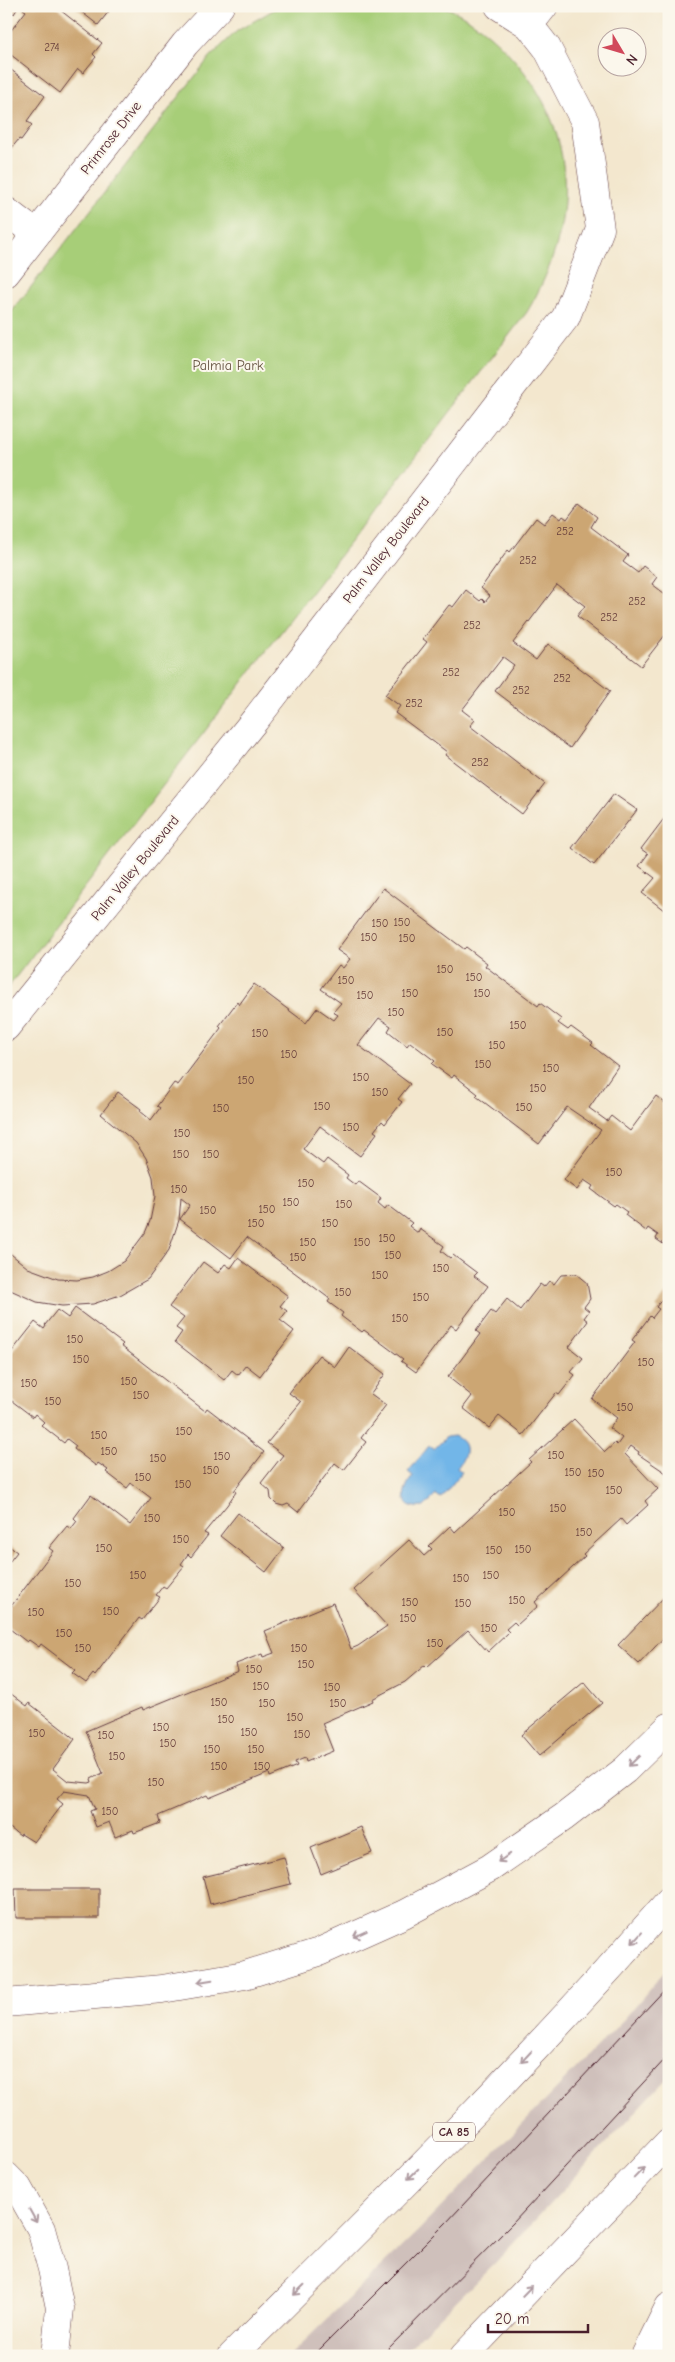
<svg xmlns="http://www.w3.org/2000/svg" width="675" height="2362" font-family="'Comic Neue',sans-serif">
<rect width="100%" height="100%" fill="#fbf7ec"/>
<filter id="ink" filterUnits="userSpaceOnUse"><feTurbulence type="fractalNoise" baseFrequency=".02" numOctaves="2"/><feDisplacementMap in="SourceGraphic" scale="10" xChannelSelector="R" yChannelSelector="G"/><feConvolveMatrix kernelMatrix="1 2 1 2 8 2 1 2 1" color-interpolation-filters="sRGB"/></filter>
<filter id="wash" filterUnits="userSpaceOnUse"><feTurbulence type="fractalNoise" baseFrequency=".0096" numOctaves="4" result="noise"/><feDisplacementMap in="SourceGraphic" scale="20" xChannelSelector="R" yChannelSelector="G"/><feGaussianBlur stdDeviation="1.12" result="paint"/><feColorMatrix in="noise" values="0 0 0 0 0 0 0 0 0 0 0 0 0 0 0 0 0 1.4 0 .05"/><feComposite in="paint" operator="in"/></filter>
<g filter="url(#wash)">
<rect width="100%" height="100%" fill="#f3e7ce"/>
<polygon fill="#cfc0bb" points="669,1966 669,2076 496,2262 400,2356 289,2356 419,2230 625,2018"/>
<path fill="#a7ce78" stroke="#787652" d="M280,6c41,0 81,0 122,0 12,0 30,-3 42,1 24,8 50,30 67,49 70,77 67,171 16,256l-521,678v-671l204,-262 27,-26z"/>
<path fill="#72b6e8" stroke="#5e6a8a" d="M454,1436c16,7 13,19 3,32l5,4 -21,26 -5,-3 -12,12c-25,3 -23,-16 -11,-31l-5,-4 21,-26 5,3 12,-12z"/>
<g id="blocks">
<g fill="#cca673">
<polygon points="6,6 19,6 14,14"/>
<polygon points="25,6 55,6 102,43 93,54 96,57 83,73 78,69 60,93 6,51 6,37 26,11 23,9"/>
<polygon points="74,6 113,6 98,25"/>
<polygon points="6,66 45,96 27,121 32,125 21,140 19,139 10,150 6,147"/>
<polygon points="579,503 597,517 591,527 628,555 623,562 638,573 643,566 657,577 652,584 669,597 669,630 641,666 577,616 585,606 557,585 513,643 536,660 548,644 610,691 570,748 495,691 514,665 503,657 462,710 475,720 470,726 545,784 522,814 445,755 447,752 395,713 400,706 385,695 427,642 423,639 449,605 453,607 466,590 480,601 482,599 485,602 490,596 481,588 508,550 510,552 536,518 544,524 553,513 561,519 563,516 567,519"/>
<polygon points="614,794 637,810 594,865 572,848"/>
<polygon points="669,812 669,914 642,893 655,878 639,866 648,854 641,849"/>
<polygon points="383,888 464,949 466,947 487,963 485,966 538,1006 540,1003 561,1019 558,1023 568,1030 571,1027 593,1043 591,1045 618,1066 589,1108 607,1121 611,1116 630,1131 656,1096 669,1106 669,1248 656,1239 658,1235 648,1228 646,1231 625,1215 627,1212 616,1204 614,1206 591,1189 593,1186 584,1180 577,1190 564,1180 601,1130 567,1107 539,1144 476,1096 478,1094 454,1075 452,1078 432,1064 435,1061 410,1042 407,1046 388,1031 391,1026 379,1018 358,1045 410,1084 398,1099 402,1102 385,1124 382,1121 374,1131 377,1133 360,1156 320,1126 303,1149 323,1164 327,1159 348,1175 346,1178 355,1185 358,1181 381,1198 378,1203 385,1209 388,1205 412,1223 409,1226 418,1233 420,1229 444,1246 441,1251 450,1258 453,1255 477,1273 474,1276 488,1286 456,1329 451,1325 416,1372 401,1361 403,1359 364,1330 362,1332 341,1316 343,1313 328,1302 330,1299 247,1237 231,1258 180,1219 190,1205 181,1198 179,1220 169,1250 148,1279 120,1295 93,1304 62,1306 37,1302 6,1288 6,1250 28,1268 58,1279 77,1280 93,1277 108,1271 124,1261 145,1233 150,1221 155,1196 153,1177 146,1158 136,1143 101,1114 118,1092 141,1109 140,1111 151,1120 160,1108 157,1106 174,1083 178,1085 221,1028 219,1026 237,1002 239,1005 254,984 306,1023 317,1008 334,1020 338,1015 333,1012 341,1003 321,989 339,965 343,968 350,959 337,950"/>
<polygon points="238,1258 288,1296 280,1306 287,1311 280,1320 294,1331 260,1376 246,1365 238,1375 232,1370 224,1380 175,1342 182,1332 176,1328 184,1318 169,1307 203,1262 218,1273 225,1264 231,1268"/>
<polygon points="576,1274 587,1283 590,1299 584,1307 589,1311 584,1318 588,1321 569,1347 583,1358 571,1372 575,1375 559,1395 556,1393 523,1435 499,1416 489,1428 463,1408 472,1396 448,1377 480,1334 476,1331 491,1311 495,1314 507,1299 520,1310 540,1284 544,1287 549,1281 554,1284 561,1275"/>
<polygon points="669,1290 669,1475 638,1454 639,1452 631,1446 625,1454 658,1489 645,1501 648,1505 626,1525 621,1519 583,1554 585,1556 535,1602 538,1606 517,1625 514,1622 506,1629 509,1632 488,1652 468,1630 427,1667 425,1665 405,1682 372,1699 373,1701 322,1723 333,1751 306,1762 305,1758 295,1762 297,1766 270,1777 269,1773 209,1798 207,1795 158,1816 160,1823 134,1833 133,1830 115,1837 109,1822 96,1827 90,1811 95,1809 89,1795 64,1791 57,1799 63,1804 34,1842 21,1834 20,1836 6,1825 6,1690 27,1706 29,1703 75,1739 53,1769 68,1781 89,1783 92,1782 91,1779 103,1773 86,1731 142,1707 143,1710 238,1671 236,1664 262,1654 263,1657 274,1653 265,1631 333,1603 351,1649 358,1646 387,1626 354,1590 409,1540 424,1556 432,1549 429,1546 450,1526 455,1532 531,1462 529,1460 574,1419 605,1452 615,1443 617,1445 622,1438 609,1428 617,1418 592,1399 635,1342 632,1340 650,1316 652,1318 659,1309 656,1307"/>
<polygon points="75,1308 123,1344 121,1346 205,1411 207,1408 264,1452 234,1491 236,1492 227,1505 204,1533 208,1535 191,1557 188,1554 181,1564 184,1566 166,1588 163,1586 156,1595 160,1597 142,1620 139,1618 95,1676 93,1674 86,1683 72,1673 75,1670 41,1644 39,1647 29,1640 27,1642 6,1626 6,1614 12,1605 53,1551 49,1548 67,1526 71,1529 77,1521 74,1518 91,1495 130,1525 151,1498 131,1483 127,1488 106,1472 108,1470 98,1463 96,1466 74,1449 76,1446 67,1439 64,1443 41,1425 44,1422 35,1414 33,1417 8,1398 10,1395 6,1392 6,1359 35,1322 44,1329 46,1326 45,1325 57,1310 68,1318"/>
<polygon points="349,1347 385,1374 371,1394 386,1405 361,1438 366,1442 344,1470 335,1463 298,1512 288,1504 283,1506 276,1504 271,1499 270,1491 261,1483 283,1455 267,1443 301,1402 289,1393 319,1355 335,1367"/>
<polygon points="238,1513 284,1548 266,1572 220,1536"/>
<polygon points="6,1544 17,1552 6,1566"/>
<polygon points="669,1592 669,1632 639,1664 618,1645"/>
<polygon points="584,1682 602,1703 539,1756 521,1735"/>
<polygon points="361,1827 372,1853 321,1874 311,1848"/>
<polygon points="284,1857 291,1884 210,1904 203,1877"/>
<polygon points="15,1889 99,1889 99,1918 16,1918"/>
</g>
</g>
</g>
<g filter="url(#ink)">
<use href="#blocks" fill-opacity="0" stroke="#633d43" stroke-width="1"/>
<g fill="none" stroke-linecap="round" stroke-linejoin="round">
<g stroke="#633d43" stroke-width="29">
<g id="minor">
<polyline points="529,25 544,6"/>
<polyline points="6,211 36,234"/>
<polyline points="6,273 185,44 220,6"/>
<polyline points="6,1027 255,720 566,317 600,229 585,122 547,48 529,25 499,6"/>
</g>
</g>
<g stroke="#633d43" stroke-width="29">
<g id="highway">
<polyline points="6,2003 162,1989 245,1975 319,1952 404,1914 490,1868 564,1817 625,1770 669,1727"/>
<polyline points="6,2176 18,2188 41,2229 52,2269 60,2308 55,2356"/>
<path d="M232,2356c149,-148 299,-296 437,-455"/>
<polyline points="464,2356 669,2142"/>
<polyline points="645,2356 669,2307"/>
</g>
</g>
<use href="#minor" stroke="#fff" stroke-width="28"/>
<use href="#highway" stroke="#fff" stroke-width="28"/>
<g stroke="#4a1f2b" stroke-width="1">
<polyline points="313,2356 446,2223 669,1985"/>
<polyline points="381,2356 513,2223 669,2055"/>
</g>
</g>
<defs><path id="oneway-shaft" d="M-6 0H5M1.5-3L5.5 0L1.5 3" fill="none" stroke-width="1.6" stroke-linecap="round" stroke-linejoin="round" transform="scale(1.25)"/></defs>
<g stroke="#ae9aa0">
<use href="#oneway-shaft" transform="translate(634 1761) rotate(136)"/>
<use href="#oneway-shaft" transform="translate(504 1858) rotate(146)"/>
<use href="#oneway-shaft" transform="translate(360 1934) rotate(156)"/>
<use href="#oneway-shaft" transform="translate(637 1938) rotate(132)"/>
<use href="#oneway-shaft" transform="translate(205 1981) rotate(170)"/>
<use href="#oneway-shaft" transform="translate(526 2057) rotate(133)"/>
<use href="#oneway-shaft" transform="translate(639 2173) rotate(-46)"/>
<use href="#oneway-shaft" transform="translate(413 2174) rotate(135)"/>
<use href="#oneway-shaft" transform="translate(33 2216) rotate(61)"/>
<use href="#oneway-shaft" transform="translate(299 2290) rotate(136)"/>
<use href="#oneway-shaft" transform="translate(527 2291) rotate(-46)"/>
</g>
</g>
<g text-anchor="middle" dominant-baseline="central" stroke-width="4" stroke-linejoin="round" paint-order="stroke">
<g font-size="11" fill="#6a413d">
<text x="52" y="47">274</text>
<text x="565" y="531">252</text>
<text x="528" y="560">252</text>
<text x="637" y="601">252</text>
<text x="609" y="617">252</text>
<text x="472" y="625">252</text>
<text x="451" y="672">252</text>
<text x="562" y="678">252</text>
<text x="521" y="690">252</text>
<text x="414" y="703">252</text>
<text x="480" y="762">252</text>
<text x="402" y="922">150</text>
<text x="380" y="923">150</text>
<text x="369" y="937">150</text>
<text x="407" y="938">150</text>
<text x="445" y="969">150</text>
<text x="474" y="977">150</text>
<text x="346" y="980">150</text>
<text x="410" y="993">150</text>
<text x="482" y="993">150</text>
<text x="365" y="995">150</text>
<text x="396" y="1012">150</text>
<text x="518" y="1025">150</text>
<text x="445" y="1032">150</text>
<text x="260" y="1033">150</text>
<text x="497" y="1045">150</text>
<text x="289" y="1054">150</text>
<text x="483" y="1064">150</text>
<text x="551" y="1068">150</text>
<text x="361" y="1077">150</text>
<text x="246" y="1080">150</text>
<text x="538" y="1088">150</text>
<text x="380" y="1092">150</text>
<text x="322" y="1106">150</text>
<text x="524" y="1107">150</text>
<text x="221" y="1108">150</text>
<text x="351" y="1127">150</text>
<text x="182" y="1133">150</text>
<text x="181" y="1154">150</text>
<text x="211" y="1154">150</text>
<text x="614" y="1172">150</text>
<text x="306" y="1183">150</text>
<text x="179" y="1189">150</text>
<text x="291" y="1202">150</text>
<text x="344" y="1204">150</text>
<text x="267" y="1209">150</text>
<text x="208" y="1210">150</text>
<text x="256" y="1223">150</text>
<text x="330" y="1223">150</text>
<text x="387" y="1238">150</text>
<text x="308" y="1242">150</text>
<text x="362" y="1242">150</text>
<text x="393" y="1255">150</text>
<text x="298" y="1257">150</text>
<text x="441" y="1268">150</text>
<text x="380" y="1275">150</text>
<text x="343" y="1292">150</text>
<text x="421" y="1297">150</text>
<text x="400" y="1318">150</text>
<text x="75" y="1339">150</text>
<text x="81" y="1359">150</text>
<text x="646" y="1362">150</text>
<text x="129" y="1381">150</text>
<text x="29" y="1383">150</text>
<text x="141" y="1395">150</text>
<text x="53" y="1401">150</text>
<text x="625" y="1407">150</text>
<text x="184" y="1431">150</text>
<text x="99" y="1435">150</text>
<text x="109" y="1451">150</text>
<text x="556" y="1455">150</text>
<text x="222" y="1456">150</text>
<text x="158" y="1458">150</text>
<text x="211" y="1470">150</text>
<text x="573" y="1472">150</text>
<text x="596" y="1473">150</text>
<text x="143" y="1477">150</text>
<text x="183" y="1484">150</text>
<text x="614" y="1490">150</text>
<text x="558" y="1508">150</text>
<text x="507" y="1512">150</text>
<text x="152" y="1518">150</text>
<text x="584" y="1532">150</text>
<text x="181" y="1539">150</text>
<text x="104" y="1548">150</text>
<text x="523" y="1549">150</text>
<text x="494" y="1550">150</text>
<text x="138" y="1575">150</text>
<text x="491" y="1575">150</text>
<text x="461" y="1578">150</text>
<text x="73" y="1583">150</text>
<text x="517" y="1600">150</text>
<text x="410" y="1602">150</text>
<text x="463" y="1603">150</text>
<text x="111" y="1611">150</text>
<text x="36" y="1612">150</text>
<text x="408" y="1618">150</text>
<text x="489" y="1628">150</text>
<text x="64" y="1633">150</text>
<text x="435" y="1643">150</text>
<text x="83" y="1648">150</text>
<text x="299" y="1648">150</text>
<text x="306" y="1664">150</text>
<text x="254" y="1669">150</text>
<text x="261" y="1686">150</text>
<text x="332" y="1687">150</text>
<text x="219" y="1702">150</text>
<text x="267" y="1703">150</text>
<text x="338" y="1703">150</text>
<text x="295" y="1717">150</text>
<text x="226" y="1719">150</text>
<text x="161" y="1727">150</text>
<text x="249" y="1732">150</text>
<text x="37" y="1733">150</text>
<text x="302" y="1734">150</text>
<text x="106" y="1735">150</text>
<text x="168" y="1743">150</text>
<text x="212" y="1749">150</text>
<text x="256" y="1749">150</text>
<text x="117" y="1756">150</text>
<text x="219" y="1766">150</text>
<text x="262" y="1766">150</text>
<text x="156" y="1782">150</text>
<text x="110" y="1811">150</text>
</g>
<rect fill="#fbf7ec" stroke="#7f6065" stroke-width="1" x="433" y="2122.5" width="42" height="19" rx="4"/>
<g font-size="12" font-weight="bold" fill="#4a1f2b">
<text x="454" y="2132">CA 85</text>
</g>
<g font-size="14" fill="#4a1f2b" stroke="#fbf7ec">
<text transform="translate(111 138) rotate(-52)">Primrose Drive</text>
<text transform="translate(386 550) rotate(-52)">Palm Valley Boulevard</text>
<text transform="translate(135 868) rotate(-51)">Palm Valley Boulevard</text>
</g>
<g font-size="14" fill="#665442" stroke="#fbf7ec">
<text x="228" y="365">Palmia Park</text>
</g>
</g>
<rect width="675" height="2362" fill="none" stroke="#fbf7ec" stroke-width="25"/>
<g transform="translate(622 52) rotate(128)"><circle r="24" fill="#fbf7ec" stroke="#b4a19f"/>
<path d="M0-4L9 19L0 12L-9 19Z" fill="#d1495b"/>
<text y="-8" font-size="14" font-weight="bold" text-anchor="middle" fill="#4a1f2b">N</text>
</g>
<path d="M488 2324v8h100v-8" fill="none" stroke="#4a1f2b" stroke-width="2.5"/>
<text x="495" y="2324" font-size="15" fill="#4a1f2b" stroke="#fbf7ec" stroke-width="4" paint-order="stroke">20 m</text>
</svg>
